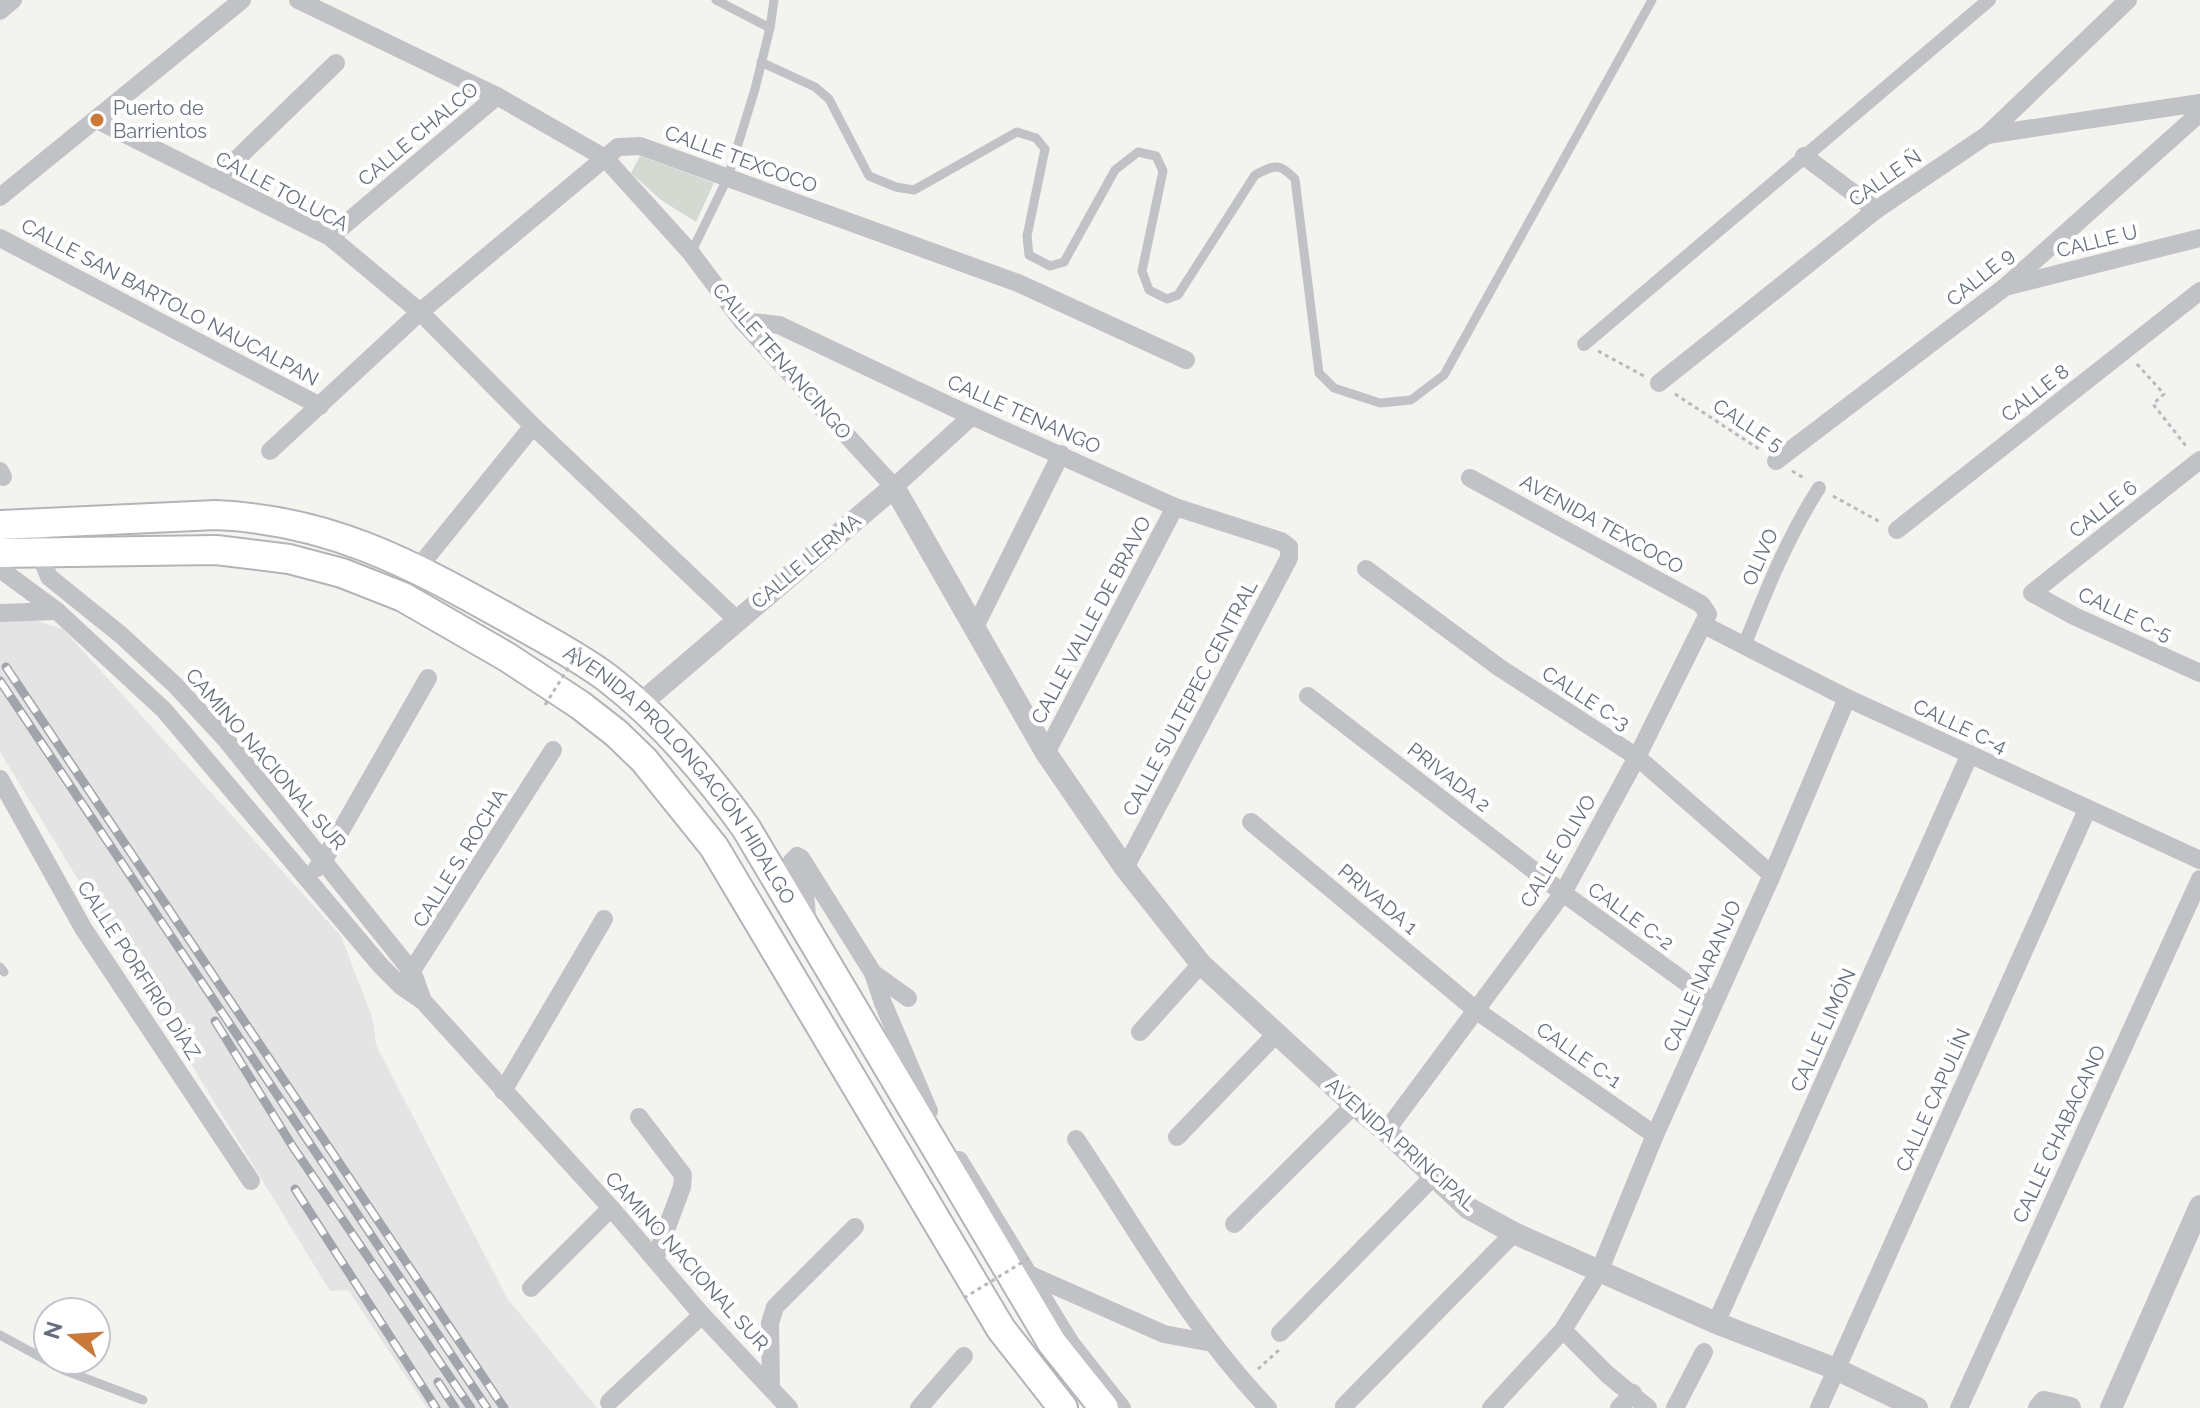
<svg xmlns="http://www.w3.org/2000/svg" width="2200" height="1408" font-family="Raleway,sans-serif">
<rect width="100%" height="100%" fill="#f3f4f0"/>
<polygon fill="#e4e4e4" points="0,617 35,620 63,629 341,936 373,1020 376,1045 507,1298 597,1408 427,1408 348,1290 330,1291 0,752"/>
<polygon fill="#d4dad2" points="640,156 714,183 696,222 661,200 631,173"/>
<g fill="none" stroke-linecap="round" stroke-linejoin="round">
<g stroke="#b3b4b8" stroke-width="32">
<g id="trunk">
<path id="s1" d="M0,525l216,-10c114,5 193,48 290,102 33,19 69,37 100,60 55,42 100,95 140,151l306,515 52,65"/>
<polyline points="0,553 216,550 289,559 342,573 403,597 507,657 580,705 616,733 644,760 714,847 1001,1329 1063,1408"/>
</g>
</g>
<g stroke="#b7b9bc" stroke-width="3" stroke-dasharray="4 4" stroke-linecap="butt">
<polyline points="1598,351 1644,376"/>
<polyline points="2137,364 2164,394 2153,404 2186,446"/>
<polyline points="1675,394 1762,451"/>
<polyline points="1792,471 1806,479"/>
<polyline points="1833,496 1882,523"/>
<polyline points="1258,1369 1279,1350"/>
</g>
<g stroke="#c0c2c5" stroke-width="9">
<polyline points="716,0 770,28"/>
<path d="M761,62l54,25 14,12 40,77 27,11 18,3 103,-58 19,6 9,11 -18,87 2,19 21,11 14,-4 51,-92 23,-18 18,4 7,15 -21,100 7,19 18,9 11,-4 77,-120c20,-10 24,-13 40,4l24,194 15,15 46,15 31,-3 33,-25 208,-375"/>
<polyline points="691,253 728,177 755,89 770,28 774,0"/>
<polyline points="0,967 4,972"/>
<polyline points="0,1335 66,1371 143,1400"/>
</g>
<g stroke="#c0c2c5" stroke-width="14">
<polyline points="1584,344 1989,0"/>
<path d="M1744,646c22,-55 43,-108 75,-158"/>
</g>
<g stroke="#c0c2c5" stroke-width="18">
<polyline points="298,0 497,96 605,158 691,253 742,321 894,487 972,416"/>
<polyline points="0,11 13,0"/>
<polyline points="97,120 330,237 420,312 533,426 737,620"/>
<polyline points="1987,135 2200,103"/>
<polyline points="1804,156 1876,210"/>
<polyline points="215,180 336,63"/>
<polyline points="0,197 242,0"/>
<polyline points="330,237 497,96"/>
<polyline points="0,238 320,406"/>
<polyline points="2009,286 2200,238"/>
<polyline points="742,321 779,325 952,407 1175,507 1281,541 1289,547 1289,558 1125,868"/>
<polyline points="1659,383 1876,210 1987,135 2128,0"/>
<polyline points="270,451 420,312 618,147 640,146 1018,283 1186,360"/>
<polyline points="2200,460 2032,593 2074,616 2200,673"/>
<polyline points="1776,461 2005,287 2200,113"/>
<polyline points="0,471 3,477"/>
<polyline points="1897,530 2200,291"/>
<polyline points="40,542 45,567 49,577 121,635 175,685 227,741 413,973 423,1001"/>
<polyline points="418,568 533,426"/>
<polyline points="0,569 57,611 164,710 381,966 401,986 423,1001 611,1208 702,1315 789,1408"/>
<polyline points="1366,569 1500,668 1637,757 1772,875"/>
<polyline points="0,613 57,611"/>
<polyline points="1704,625 1847,698 2200,860"/>
<polyline points="975,627 1061,454"/>
<polyline points="1308,696 1563,893 1713,1002"/>
<polyline points="1046,753 1175,507"/>
<polyline points="0,779 83,928 251,1181"/>
<polyline points="1251,822 1477,1011 1655,1135"/>
<polyline points="317,868 324,860 428,678"/>
<polyline points="808,925 805,894 792,861 797,856 801,858 873,973 908,998"/>
<polyline points="873,973 883,1003 929,1111"/>
<polyline points="406,980 553,750"/>
<polyline points="1140,1032 1201,964"/>
<polyline points="503,1091 604,919"/>
<polyline points="639,1117 683,1175 682,1187 655,1259"/>
<polyline points="1386,1131 1563,893 1637,757 1708,614 1701,604 1470,478"/>
<polyline points="1177,1137 1277,1033"/>
<path d="M1076,1139c61,91 116,190 192,269"/>
<polyline points="959,1160 1070,1342 1122,1408"/>
<polyline points="1234,1224 1354,1105"/>
<polyline points="1026,1273 1164,1334 1212,1343"/>
<polyline points="531,1288 611,1208"/>
<polyline points="1716,1323 1970,754"/>
<polyline points="1563,1330 1607,1374 1648,1408"/>
<polyline points="1280,1333 1434,1176"/>
<polyline points="771,1387 770,1323 775,1307 855,1227"/>
<polyline points="609,1402 702,1315"/>
<polyline points="1344,1406 1514,1233"/>
<polyline points="919,1408 964,1356"/>
<polyline points="1491,1408 1563,1330 1599,1272 1655,1135 1772,875 1847,698"/>
<polyline points="1619,1408 1633,1393"/>
<polyline points="1675,1408 1704,1352"/>
<polyline points="1819,1408 2087,810"/>
<polyline points="1959,1408 2200,879"/>
</g>
<g stroke="#c0c2c5" stroke-width="22">
<polyline points="639,705 894,487 1046,753 1125,868 1201,964 1354,1105 1386,1131 1468,1208 1514,1233 1716,1323 1836,1369 1917,1408"/>
<polyline points="2039,1408 2044,1402 2070,1408"/>
<polyline points="2111,1408 2200,1206"/>
</g>
<use href="#trunk" stroke="#fff" stroke-width="28"/>
<g stroke="#a1a4aa" stroke-width="9">
<g id="rail">
<polyline points="6,667 504,1408"/>
<polyline points="0,681 487,1408"/>
<polyline points="215,1021 293,1147 471,1408"/>
<polyline points="295,1189 436,1408"/>
<polyline points="438,1382 455,1408"/>
</g>
</g>
<use href="#rail" stroke="#fff" stroke-width="6" stroke-dasharray="18" stroke-linecap="butt"/>
<g stroke="#b7b9bc" stroke-width="3" stroke-dasharray="4 4" stroke-linecap="butt">
<polyline points="545,705 582,646"/>
<polyline points="964,1298 1031,1257"/>
</g>
</g>
<circle fill="#cb7939" stroke="#fff" stroke-width="3" cx="97" cy="120" r="8"/>
<g text-anchor="middle" dominant-baseline="central" stroke-width="8" stroke-linejoin="round" paint-order="stroke">
<g font-size="20" fill="#676f7e" stroke="#fff" text-anchor="start">
<text x="113" y="108">Puerto de<tspan x="113" dy="23">Barrientos</tspan></text>
</g>
<g font-size="20" fill="#676f7e" stroke="#fff">
<text transform="translate(418 134) rotate(-40)">CALLE CHALCO</text>
<text transform="translate(741 159) rotate(20)">CALLE TEXCOCO</text>
<text transform="translate(1885 178) rotate(-35)">CALLE Ñ</text>
<text transform="translate(282 191) rotate(28)">CALLE TOLUCA</text>
<text transform="translate(2097 241) rotate(-14)">CALLE U</text>
<text transform="translate(1980 277) rotate(-39)">CALLE 9</text>
<text transform="translate(170 302) rotate(28)">CALLE SAN BARTOLO NAUCALPAN</text>
<text transform="translate(782 361) rotate(49)">CALLE TENANCINGO</text>
<text transform="translate(2035 393) rotate(-38)">CALLE 8</text>
<text transform="translate(1024 414) rotate(24)">CALLE TENANGO</text>
<text transform="translate(1748 425) rotate(33)">CALLE 5</text>
<text transform="translate(2103 509) rotate(-38)">CALLE 6</text>
<text transform="translate(1602 524) rotate(29)">AVENIDA TEXCOCO</text>
<text transform="translate(1760 557) rotate(-66)">OLIVO</text>
<text transform="translate(806 561) rotate(-40)">CALLE LERMA</text>
<text transform="translate(2125 614) rotate(25)">CALLE C-5</text>
<text transform="translate(1091 620) rotate(-62)">CALLE VALLE DE BRAVO</text>
<text transform="translate(1190 698) rotate(-62)">CALLE SULTEPEC CENTRAL</text>
<text transform="translate(1586 698) rotate(33)">CALLE C-3</text>
<text transform="translate(1960 726) rotate(25)">CALLE C-4</text>
<text transform="translate(266 759) rotate(49)">CAMINO NACIONAL SUR</text>
<text transform="translate(1449 777) rotate(38)">PRIVADA 2</text>
<text stroke="none"><textPath href="#s1" startOffset="766">AVENIDA PROLONGACIÓN HIDALGO</textPath></text>
<text transform="translate(1558 851) rotate(-59)">CALLE OLIVO</text>
<text transform="translate(460 858) rotate(-58)">CALLE S. ROCHA</text>
<text transform="translate(1378 899) rotate(40)">PRIVADA 1</text>
<text transform="translate(1631 916) rotate(36)">CALLE C-2</text>
<text transform="translate(139 970) rotate(57)">CALLE PORFIRIO DÍAZ</text>
<text transform="translate(1702 976) rotate(-66)">CALLE NARANJO</text>
<text transform="translate(1823 1030) rotate(-66)">CALLE LIMÓN</text>
<text transform="translate(1579 1055) rotate(35)">CALLE C-1</text>
<text transform="translate(1933 1100) rotate(-66)">CALLE CAPULÍN</text>
<text transform="translate(2059 1134) rotate(-65)">CALLE CHABACANO</text>
<text transform="translate(1401 1144) rotate(41)">AVENIDA PRINCIPAL</text>
<text transform="translate(687 1261) rotate(48)">CAMINO NACIONAL SUR</text>
</g>
</g>
<g transform="translate(72 1336) rotate(287)"><circle r="38" fill="#ffffff" stroke="#c2c5cb" stroke-width="2"/>
<path d="M0-6L14 30L0 20L-14 30Z" fill="#cb7939"/>
<text y="-12" font-size="22" font-weight="bold" text-anchor="middle" fill="#676f7e">N</text>
</g>
</svg>
